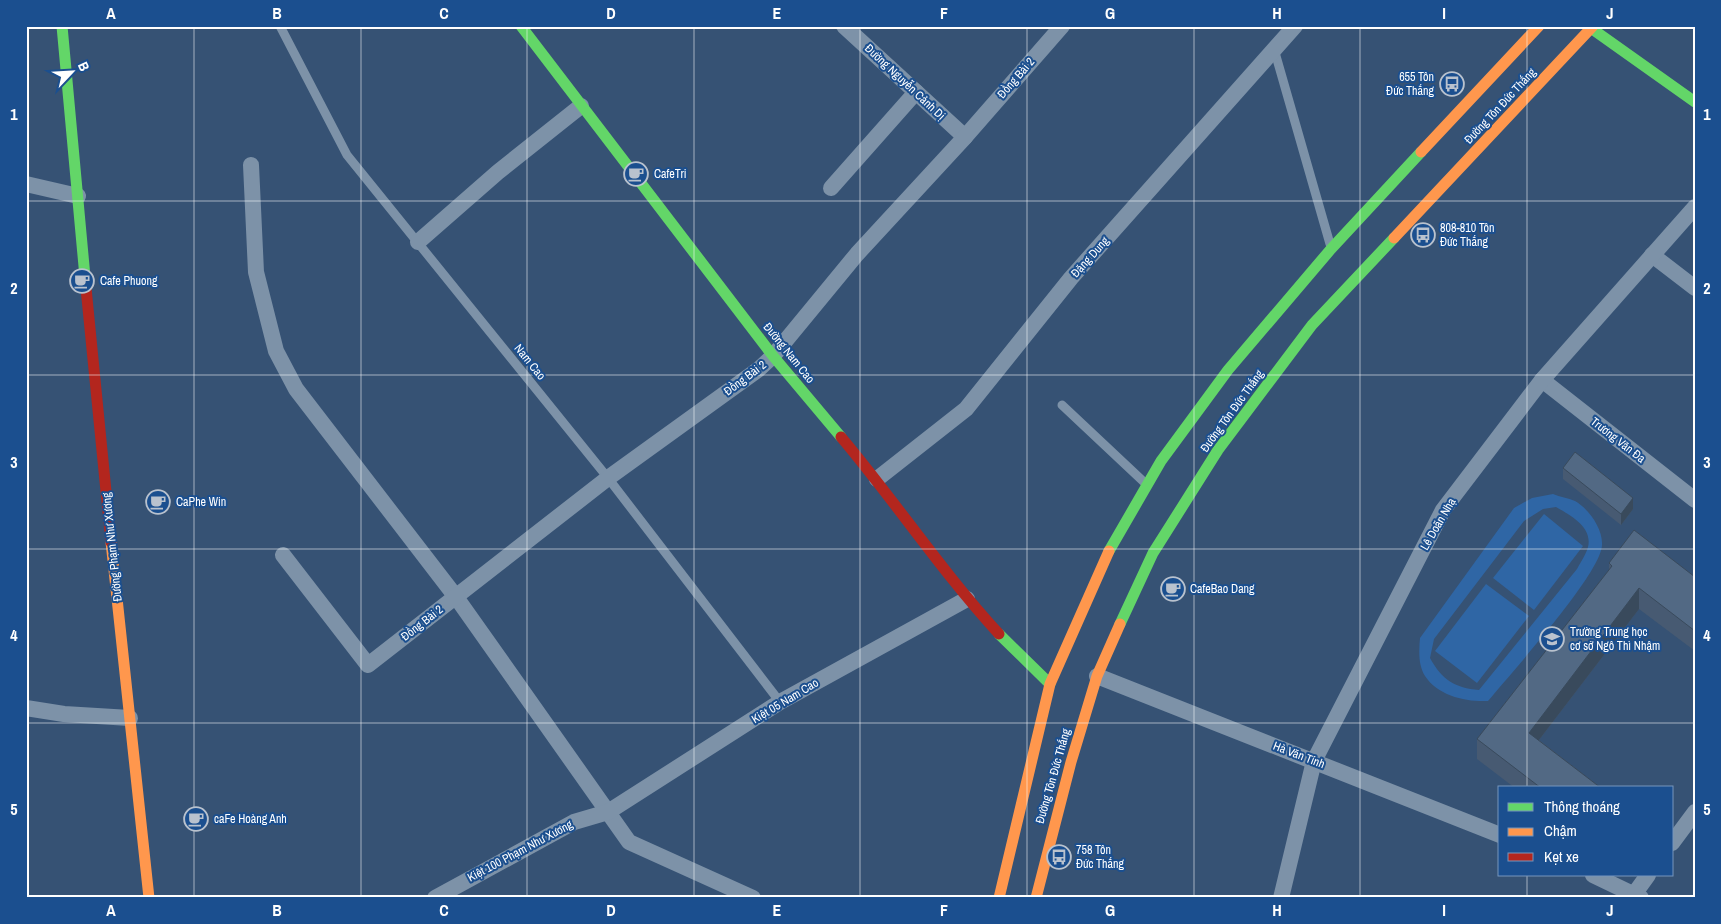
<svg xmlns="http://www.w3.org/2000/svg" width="1721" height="924" font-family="'Archivo Narrow',sans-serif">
<rect width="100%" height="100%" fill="#365274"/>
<g fill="#2f66a5" fill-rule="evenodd">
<path d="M1553,494c7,3 15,4 22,7 14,8 28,28 27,44 -1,29 -91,128 -114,156 -22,1 -50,-5 -63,-25 -7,-11 -6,-26 -5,-38l94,-130 18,-10zM1556,507c14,8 37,20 32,40 -2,7 -7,15 -11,22l-98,121c-24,-2 -37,-10 -49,-32l4,-19 90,-118 19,-12z"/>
<polygon points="1544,514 1583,546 1534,610 1493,578"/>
<polygon points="1486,584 1529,616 1477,683 1435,651"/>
</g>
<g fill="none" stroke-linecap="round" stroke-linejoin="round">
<g stroke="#7d92a8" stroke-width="9">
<polyline points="280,26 347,155 608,478 780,702"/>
<polyline points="1274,49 1330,244"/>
<polyline points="1062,405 1145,483"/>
</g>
<g stroke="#7d92a8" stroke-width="16">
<polyline points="844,26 965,137"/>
<polyline points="251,165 256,272 276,351 296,389 456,597 629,842 753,898"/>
<polyline points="26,184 78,196"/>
<polyline points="831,188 916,92"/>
<polyline points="418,242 498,172 581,106"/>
<polyline points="1652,255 1695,288"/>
<polyline points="1542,380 1695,500"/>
<polyline points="877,479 966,409 1071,278 1295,26"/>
<polyline points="283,555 368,665 608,478 759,369 773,356 857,254 965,137 1062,26"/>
<polyline points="1097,676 1500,835"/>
<polyline points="26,708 64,714 130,718"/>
<polyline points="1672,843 1695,812"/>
<polyline points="1593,875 1641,898"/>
<polyline points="1635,893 1648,875"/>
<polyline points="435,898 574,822 608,812 780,702 967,599"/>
<polyline points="1281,898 1314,761 1443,510 1542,380 1695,207"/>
</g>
<g stroke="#63d668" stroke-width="11">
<polyline points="62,26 86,288"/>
<polyline points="521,26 773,356 841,437"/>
<polyline points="1588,26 1695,102"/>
<polyline points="1109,551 1161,461 1228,370 1331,249 1421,152"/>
<polyline points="1120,624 1153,553 1218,450 1312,325 1394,238"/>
<polyline points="999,634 1050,684"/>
</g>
<g stroke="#ff974d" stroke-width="11">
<polyline points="1421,152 1539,26"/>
<polyline points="1394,238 1593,26"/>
<polyline points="111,542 149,898"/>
<polyline points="999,898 1050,684 1109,551"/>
<polyline points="1036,898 1071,762 1097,676 1120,624"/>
</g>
<g stroke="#b3261e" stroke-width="11">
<polyline points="86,288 111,542"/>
<path d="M841,437c54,64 101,135 158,197"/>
</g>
</g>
<g fill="#475a72">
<polygon points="1563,468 1633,509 1621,525 1563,479"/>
<polygon points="1609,563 1695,577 1695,651 1639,609 1539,740 1601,788 1515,788 1477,759 1477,739 1609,570"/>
</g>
<g fill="#394a5c">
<polygon points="1633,498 1633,509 1621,525 1621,514"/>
<polygon points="1639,588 1639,609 1529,753 1529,733"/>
</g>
<g fill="#526984" stroke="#394a5c">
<polygon points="1575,452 1633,498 1621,514 1563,468"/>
<polygon points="1634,530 1695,577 1695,631 1639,588 1529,733 1601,788 1541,788 1477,739 1612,566 1609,563"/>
</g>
<path fill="none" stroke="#fff" stroke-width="1" stroke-opacity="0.55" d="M194,26v872M361,26v872M527,26v872M694,26v872M860,26v872M1027,26v872M1194,26v872M1360,26v872M1527,26v762M26,201h1669M26,375h1669M26,549h1669M26,723h1669M1527,875v23"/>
<defs>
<g id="bus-ring" transform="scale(1.25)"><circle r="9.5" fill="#1b4f8f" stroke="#b9c2ce" stroke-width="1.5"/><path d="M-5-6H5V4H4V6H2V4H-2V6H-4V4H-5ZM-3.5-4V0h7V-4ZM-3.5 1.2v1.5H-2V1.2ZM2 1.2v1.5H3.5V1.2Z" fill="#b9c2ce"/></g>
<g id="cafe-ring" transform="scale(1.25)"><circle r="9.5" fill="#1b4f8f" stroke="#b9c2ce" stroke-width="1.5"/><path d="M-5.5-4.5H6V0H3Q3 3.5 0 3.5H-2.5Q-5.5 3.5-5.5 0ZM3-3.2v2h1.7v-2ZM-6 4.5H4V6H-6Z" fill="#b9c2ce"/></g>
<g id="school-ring" transform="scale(1.25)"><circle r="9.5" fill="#1b4f8f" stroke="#b9c2ce" stroke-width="1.5"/><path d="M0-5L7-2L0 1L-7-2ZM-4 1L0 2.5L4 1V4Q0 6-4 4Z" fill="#b9c2ce"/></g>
</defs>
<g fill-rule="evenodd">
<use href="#bus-ring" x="1452" y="84"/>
<use href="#cafe-ring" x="636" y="174"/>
<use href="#bus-ring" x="1423" y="235"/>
<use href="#cafe-ring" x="82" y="281"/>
<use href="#cafe-ring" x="158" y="502"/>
<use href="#cafe-ring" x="1173" y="589"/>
<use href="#school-ring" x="1552" y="639"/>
<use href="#cafe-ring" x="196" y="819"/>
<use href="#bus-ring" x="1059" y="857"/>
</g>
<g text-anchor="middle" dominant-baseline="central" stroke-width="4" stroke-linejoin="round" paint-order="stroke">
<g font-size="12" fill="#fff" stroke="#1b4f8f" text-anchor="start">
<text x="1434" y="77" text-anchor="end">655 Tôn<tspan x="1434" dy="14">Đức Thắng</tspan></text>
<text x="654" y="174">CafeTri</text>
<text x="1440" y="228">808-810 Tôn<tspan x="1440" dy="14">Đức Thắng</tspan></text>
<text x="100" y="281">Cafe Phuong</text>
<text x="176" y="502">CaPhe Win</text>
<text x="1190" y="589">CafeBao Dang</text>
<text x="1570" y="632">Trường Trung học<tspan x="1570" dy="14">cơ sở Ngô Thì Nhậm</tspan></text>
<text x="214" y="819">caFe Hoàng Anh</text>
<text x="1076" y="850">758 Tôn<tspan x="1076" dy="14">Đức Thắng</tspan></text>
</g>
<g font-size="12" fill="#fff" stroke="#1b4f8f">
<text transform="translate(1016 78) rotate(-49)">Đồng Bài 2</text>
<text transform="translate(905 82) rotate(43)">Đường Nguyễn Cảnh Dị</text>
<text transform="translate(1500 106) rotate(-47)">Đường Tôn Đức Thắng</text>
<text transform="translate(1090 257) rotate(-48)">Đặng Dung</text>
<text transform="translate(789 353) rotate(51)">Đường Nam Cao</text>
<text transform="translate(530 362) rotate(51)">Nam Cao</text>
<text transform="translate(745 378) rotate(-37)">Đồng Bài 2</text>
<text transform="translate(1232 411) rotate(-54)">Đường Tôn Đức Thắng</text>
<text transform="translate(1618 440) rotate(38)">Trương Văn Đa</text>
<text transform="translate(1438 524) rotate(-60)">Lê Doãn Nhạ</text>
<text transform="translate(112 547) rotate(-96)">Đường Phạm Như Xương</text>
<text transform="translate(422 623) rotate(-38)">Đồng Bài 2</text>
<text transform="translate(785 701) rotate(-31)">Kiệt 05 Nam Cao</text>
<text transform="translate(1299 755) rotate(21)">Hà Văn Tính</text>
<text transform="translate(1053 776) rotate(-74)">Đường Tôn Đức Thắng</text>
<text transform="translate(520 851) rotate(-28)">Kiệt 100 Phạm Như Xương</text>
</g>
</g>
<rect width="1721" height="924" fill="none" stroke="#1b4f8f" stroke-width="55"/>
<rect x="1498" y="786" width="175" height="90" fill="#1b4f8f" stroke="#7695bc"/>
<rect x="1508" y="803" width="25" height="8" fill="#63d668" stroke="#7695bc"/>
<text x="1544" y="812" font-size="15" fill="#ffffff">Thông thoáng</text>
<rect x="1508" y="828" width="25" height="8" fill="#ff974d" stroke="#7695bc"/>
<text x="1544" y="836" font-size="15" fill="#ffffff">Chậm</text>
<rect x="1508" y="853" width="25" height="8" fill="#b3261e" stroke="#7695bc"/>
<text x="1544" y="862" font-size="15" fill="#ffffff">Kẹt xe</text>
<g transform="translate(72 72) rotate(65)" stroke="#1b4f8f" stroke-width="4" paint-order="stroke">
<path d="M0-4L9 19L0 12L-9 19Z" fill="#ffffff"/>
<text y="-8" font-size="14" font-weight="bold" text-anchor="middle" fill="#ffffff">B</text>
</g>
<rect x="28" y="28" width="1666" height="868" fill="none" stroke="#fff" stroke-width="2"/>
<g font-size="16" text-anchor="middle" font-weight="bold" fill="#fff">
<text x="111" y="19">A</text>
<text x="277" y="19">B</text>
<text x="444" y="19">C</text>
<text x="611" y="19">D</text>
<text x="777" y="19">E</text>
<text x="944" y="19">F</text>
<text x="1110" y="19">G</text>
<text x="1277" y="19">H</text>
<text x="1444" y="19">I</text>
<text x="1610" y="19">J</text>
<text x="14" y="120">1</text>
<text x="1707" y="120">1</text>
<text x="14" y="294">2</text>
<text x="1707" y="294">2</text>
<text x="14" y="468">3</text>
<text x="1707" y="468">3</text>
<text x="14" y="641">4</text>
<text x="1707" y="641">4</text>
<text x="14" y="815">5</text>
<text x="1707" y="815">5</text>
<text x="111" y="916">A</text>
<text x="277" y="916">B</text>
<text x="444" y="916">C</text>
<text x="611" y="916">D</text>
<text x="777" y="916">E</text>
<text x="944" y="916">F</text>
<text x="1110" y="916">G</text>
<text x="1277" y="916">H</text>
<text x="1444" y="916">I</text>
<text x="1610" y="916">J</text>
</g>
</svg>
